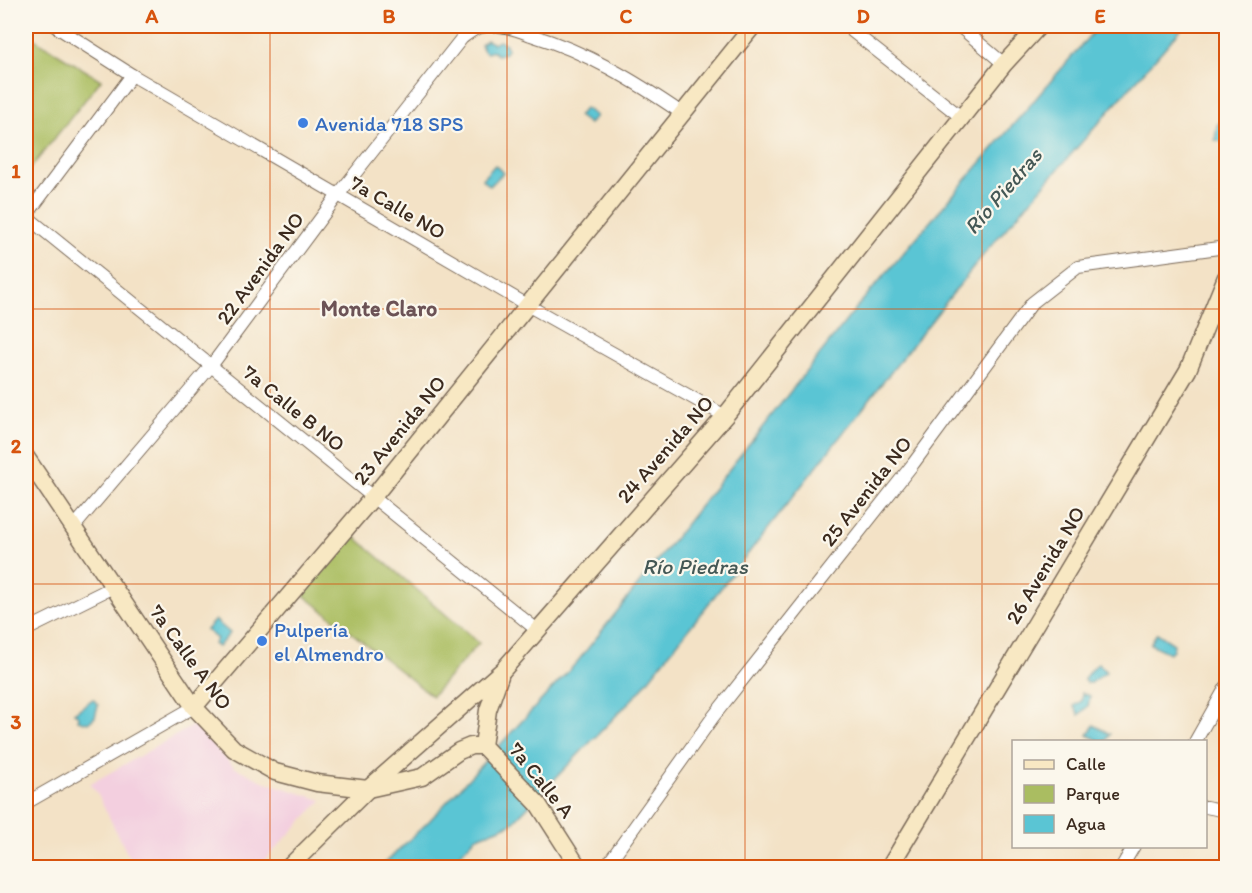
<svg xmlns="http://www.w3.org/2000/svg" width="1252" height="893" font-family="Itim,sans-serif">
<rect width="100%" height="100%" fill="#fbf7ec"/>
<filter id="ink" filterUnits="userSpaceOnUse"><feTurbulence type="fractalNoise" baseFrequency=".0167" numOctaves="2"/><feDisplacementMap in="SourceGraphic" scale="12" xChannelSelector="R" yChannelSelector="G"/><feConvolveMatrix kernelMatrix="1 2 1 2 8 2 1 2 1" color-interpolation-filters="sRGB"/></filter>
<filter id="wash" filterUnits="userSpaceOnUse"><feTurbulence type="fractalNoise" baseFrequency=".008" numOctaves="4" result="noise"/><feDisplacementMap in="SourceGraphic" scale="24" xChannelSelector="R" yChannelSelector="G"/><feGaussianBlur stdDeviation="1.35" result="paint"/><feColorMatrix in="noise" values="0 0 0 0 0 0 0 0 0 0 0 0 0 0 0 0 0 1.4 0 .05"/><feComposite in="paint" operator="in"/></filter>
<g filter="url(#wash)">
<rect width="100%" height="100%" fill="#f3e2c6"/>
<polygon fill="#f3cfdf" points="194,725 234,767 265,782 322,800 258,867 134,867 97,793 90,784"/>
<g fill="#aabd61" stroke="#727440" stroke-width="1.5">
<polygon points="26,34 101,80 26,174"/>
<polygon points="353,535 479,643 432,696 302,594"/>
</g>
<g fill="#5ac5d4" stroke="#4a7879" stroke-width="1.5">
<polygon points="1098,26 1184,26 988,249 639,692 511,824 475,838 448,867 380,868 430,820 578,661 857,307"/>
<polygon points="486,40 494,44 499,41 506,44 507,49 505,53 497,55 493,51 487,53 484,51 481,45"/>
<polygon points="585,108 596,116 589,124 578,116"/>
<polygon points="1226,116 1226,143 1215,140 1217,125"/>
<polygon points="495,165 503,173 490,186 482,179"/>
<polygon points="215,620 230,633 218,647 214,644 217,639 206,630"/>
<polygon points="1157,633 1174,644 1173,650 1169,653 1150,644"/>
<polygon points="1098,663 1106,672 1091,683 1087,683 1084,680 1085,677"/>
<polygon points="1082,693 1090,696 1088,706 1079,715 1074,706 1081,701"/>
<polygon points="93,699 98,705 95,717 88,723 78,720 79,716 74,713"/>
<polygon points="1094,725 1110,734 1106,741 1100,741 1088,735"/>
</g>
</g>
<g filter="url(#ink)">
<g fill="none" stroke-linecap="round" stroke-linejoin="round">
<g stroke="#7b6a59" stroke-width="14">
<g id="street">
<polyline points="55,26 132,75 529,306 725,416"/>
<polyline points="959,26 1004,64"/>
<polyline points="852,31 961,117"/>
<polyline points="26,216 537,630"/>
<polyline points="26,216 132,75"/>
<path d="M73,528l138,-162 127,-171 124,-157c8,-6 14,-11 24,-12 16,-2 31,4 45,9 56,17 104,46 152,79"/>
<polyline points="26,630 113,587"/>
<polyline points="1195,742 1226,687"/>
<polyline points="26,803 194,707"/>
<polyline points="1206,807 1226,811"/>
<polyline points="605,868 713,717 913,464 1032,303 1078,267 1226,247"/>
<polyline points="1121,868 1134,846"/>
</g>
</g>
<g stroke="#7b6a59" stroke-width="19">
<g id="secondary">
<polyline points="26,457 194,707 234,749 275,772 317,783 368,789 422,777 459,751 471,746 483,746"/>
<polyline points="500,676 488,710 483,746 538,804 579,868"/>
<polyline points="194,707 373,497 753,26"/>
<polyline points="288,868 368,789 503,670 725,416 1004,64 1039,26"/>
<polyline points="889,868 1188,370 1226,277"/>
</g>
</g>
<use href="#street" stroke="#fff" stroke-width="12"/>
<use href="#secondary" stroke="#f8e8c3" stroke-width="16"/>
</g>
</g>
<path fill="none" stroke="#d7540e" stroke-width="1.5" stroke-opacity="0.55" d="M270,26v842M507,26v842M745,26v842M982,26v842M26,309h1200M26,584h1200"/>
<g fill="#3f7fe0" stroke="#fbf7ec" stroke-width="2">
<circle cx="303" cy="123" r="6"/>
<circle cx="262" cy="641" r="6"/>
</g>
<g text-anchor="middle" dominant-baseline="central" stroke-width="4.5" stroke-linejoin="round" paint-order="stroke">
<g font-size="21" fill="#366cbe" stroke="#fbf7ec" text-anchor="start">
<text x="315" y="123">Avenida 718 SPS</text>
<text x="274" y="629">Pulpería<tspan x="274" dy="24">el Almendro</tspan></text>
</g>
<g font-size="21" fill="#3b2a1e" stroke="#fbf7ec">
<text transform="translate(398 207) rotate(30)">7a Calle NO</text>
<text transform="translate(260 268) rotate(-54)">22 Avenida NO</text>
<text transform="translate(294 408) rotate(39)">7a Calle B NO</text>
<text transform="translate(399 430) rotate(-51)">23 Avenida NO</text>
<text transform="translate(665 449) rotate(-49)">24 Avenida NO</text>
<text transform="translate(866 491) rotate(-52)">25 Avenida NO</text>
<text transform="translate(1045 565) rotate(-59)">26 Avenida NO</text>
<text transform="translate(191 657) rotate(54)">7a Calle A NO</text>
<text transform="translate(542 780) rotate(51)">7a Calle A</text>
</g>
<g font-size="22" font-style="italic" fill="#445855" stroke="#fbf7ec">
<text transform="translate(1003 191) rotate(-49)">Río Piedras</text>
<text x="695" y="566">Río Piedras</text>
</g>
<g font-size="22" font-weight="bold" fill="#6c5356" stroke="#fbf7ec">
<text x="379" y="308">Monte Claro</text>
</g>
</g>
<rect width="1252" height="893" fill="none" stroke="#fbf7ec" stroke-width="66"/>
<rect x="1012" y="740" width="195" height="108" fill="#fbf7ec" stroke="#aea59a" stroke-width="1.5"/>
<rect x="1024" y="760" width="30" height="9" fill="#f8e8c3" stroke="#aea59a" stroke-width="1.5"/>
<text x="1066" y="770" font-size="18" fill="#3b2a1e">Calle</text>
<rect x="1024" y="785" width="30" height="18" fill="#aabd61" stroke="#aea59a" stroke-width="1.5"/>
<text x="1066" y="800" font-size="18" fill="#3b2a1e">Parque</text>
<rect x="1024" y="815" width="30" height="18" fill="#5ac5d4" stroke="#aea59a" stroke-width="1.5"/>
<text x="1066" y="830" font-size="18" fill="#3b2a1e">Agua</text>
<rect x="33" y="33" width="1186" height="827" fill="none" stroke="#d7540e" stroke-width="2"/>
<g font-size="20" text-anchor="middle" font-weight="bold" fill="#d7540e">
<text x="152" y="23">A</text>
<text x="389" y="23">B</text>
<text x="626" y="23">C</text>
<text x="863" y="23">D</text>
<text x="1100" y="23">E</text>
<text x="16" y="178">1</text>
<text x="16" y="453">2</text>
<text x="16" y="729">3</text>
</g>
</svg>
